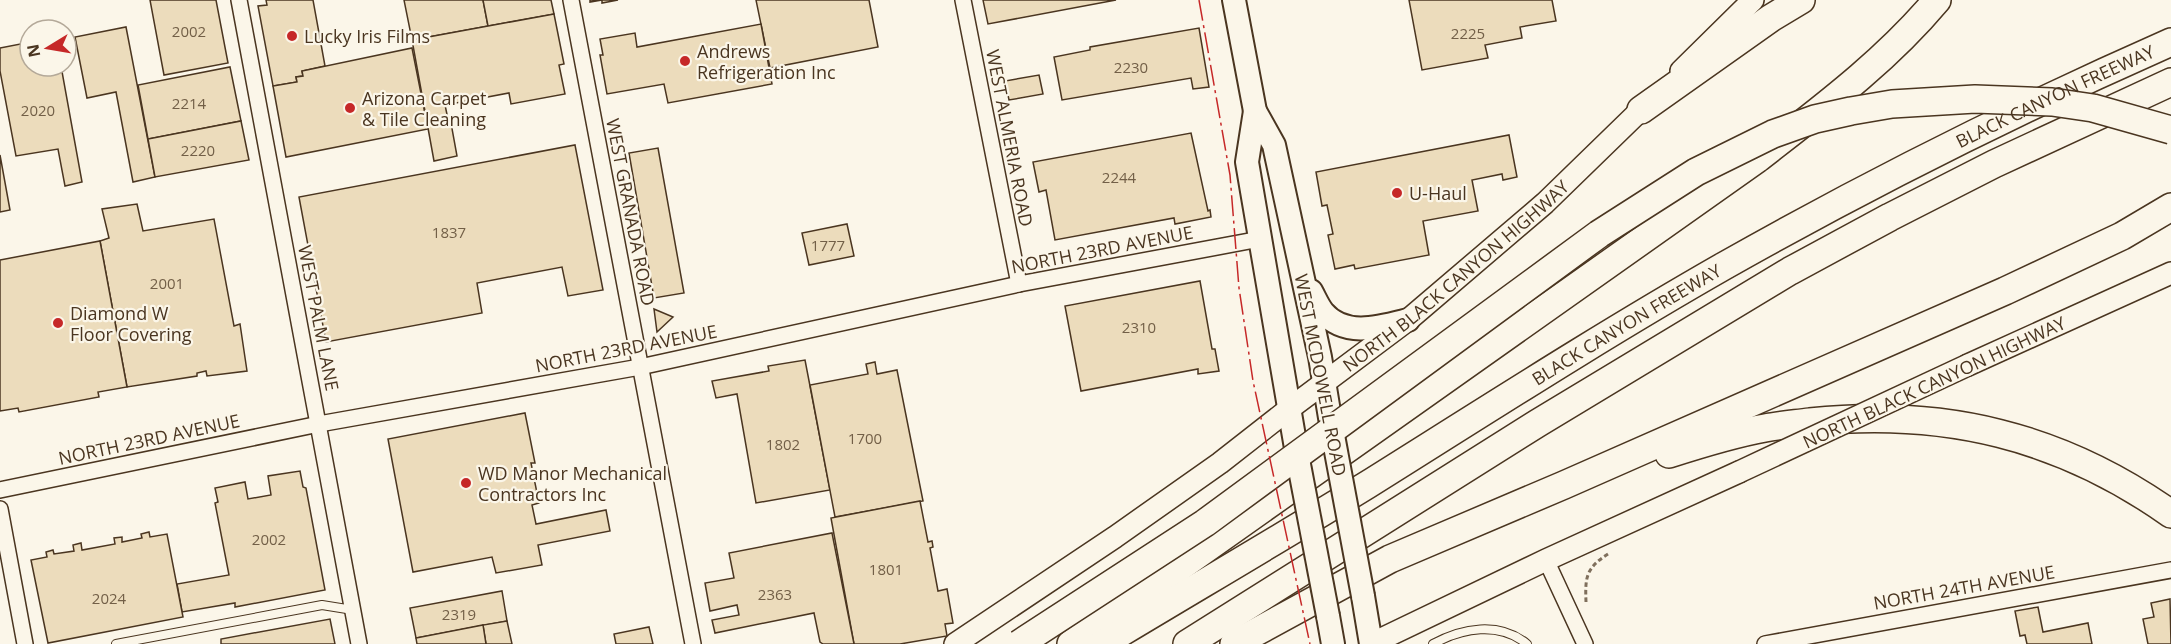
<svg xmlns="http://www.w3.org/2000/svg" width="2171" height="644" font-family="'Open Sans',sans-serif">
<rect width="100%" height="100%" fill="#fbf6e9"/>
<g fill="#ecdcbc" stroke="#4a3520" stroke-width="1.5">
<polygon points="150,0 216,0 228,63 164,75"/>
<polygon points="266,0 313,0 325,66 302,71 303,76 296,77 297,82 273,86 258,6 267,5"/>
<polygon points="404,0 483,0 488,26 412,40"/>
<polygon points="483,0 551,0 554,14 488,26"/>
<polygon points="590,0 618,0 602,3 602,0 590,2"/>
<polygon points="756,0 869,0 878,47 770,68"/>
<polygon points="983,0 1116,0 988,24"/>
<polygon points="1409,0 1552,0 1556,21 1520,27 1522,38 1485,45 1488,58 1422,70"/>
<polygon points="554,14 564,64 559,65 565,94 511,104 509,93 445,105 449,124 451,123 457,156 434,161 412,40"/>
<polygon points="761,24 772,84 668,103 664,84 607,94 600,55 603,55 600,39 635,33 637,47"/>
<polygon points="126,27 155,177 133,182 116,92 87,98 75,37"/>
<polygon points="1199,28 1209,87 1193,89 1191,78 1062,100 1054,57 1090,50 1090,47"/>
<polygon points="30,37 30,66 61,66 82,182 65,186 58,149 16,156 0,71 0,48 26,43 25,38"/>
<polygon points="412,48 428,129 286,157 273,86 297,82 296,77 303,76 302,71"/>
<polygon points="230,67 241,121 148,139 138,85"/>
<polygon points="1039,75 1043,94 1009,100 1005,81"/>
<polygon points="241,121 249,160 155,177 148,139"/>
<polygon points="1191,133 1208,211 1210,210 1211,217 1175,224 1174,218 1055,240 1046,190 1039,192 1033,162"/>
<polygon points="1509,135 1517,177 1503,180 1502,174 1472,180 1478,211 1423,221 1429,255 1355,269 1354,265 1335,269 1328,235 1333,234 1327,205 1322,206 1316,172"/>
<polygon points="575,145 603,290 568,296 562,267 477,283 482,313 326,342 299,197"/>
<polygon points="658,148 684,293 654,298 629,153"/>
<polygon points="0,155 10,210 0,212"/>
<polygon points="137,204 143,231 214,219 234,326 240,324 247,371 207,376 206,371 197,373 197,376 127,387 100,241 109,238 102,209"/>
<polygon points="847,224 854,256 809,265 802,233"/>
<polygon points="100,241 127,387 98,392 99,397 19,412 18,408 0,411 0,260"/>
<polygon points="1200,281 1212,349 1215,349 1219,371 1198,374 1198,369 1081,391 1065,306"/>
<polygon points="654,309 673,317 657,332"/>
<polygon points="805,360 830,490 756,503 737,394 716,398 712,381 769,371 768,366"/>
<polygon points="875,362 877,374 897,370 923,501 835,517 810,385 868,374 866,364"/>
<polygon points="525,413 535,463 531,463 539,503 532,505 536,524 606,510 610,531 538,545 542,565 496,573 492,557 413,572 388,439"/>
<polygon points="300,471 303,487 306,488 325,590 235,607 235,603 182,612 177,584 229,575 215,503 218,502 215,488 245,482 248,499 271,495 268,476"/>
<polygon points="920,501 928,542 932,541 933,547 930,548 938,591 947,589 953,623 945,624 947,636 900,644 854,644 831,518"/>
<polygon points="149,532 150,537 167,534 183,617 48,643 31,560 47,557 46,552 53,550 54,554 74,551 73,545 81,543 82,550 115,544 114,538 122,537 122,542 142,538 141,534"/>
<polygon points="832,533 854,644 823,644 820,642 814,613 715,633 712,620 739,615 737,605 710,611 705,583 734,578 729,553"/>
<polygon points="502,591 507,621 416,638 410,608"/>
<polygon points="2170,599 2171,644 2148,644 2143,619 2154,617 2151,603"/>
<polygon points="2038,607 2043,632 2088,623 2092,644 2027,644 2025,635 2020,636 2015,611"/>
<polygon points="330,619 335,644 221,644 221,639"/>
<polygon points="507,621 512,644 486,644 483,625"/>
<polygon points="483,625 486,644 417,644 416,638"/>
<polygon points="649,627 653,644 616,644 614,634"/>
</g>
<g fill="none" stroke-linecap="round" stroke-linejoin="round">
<g stroke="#4a3520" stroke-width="10">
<g id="lane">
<polyline points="116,644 322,605 353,610"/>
<path d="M1433,644c29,-16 66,-23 94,0"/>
</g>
</g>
<g stroke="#4a3520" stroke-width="18">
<g id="street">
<polyline points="239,0 359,644"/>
<polyline points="571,0 693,644"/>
<polyline points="963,0 1019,284"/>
<polyline points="0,490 319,424 640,367 1019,284 1260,239"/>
<polyline points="0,509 25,644"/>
<polyline points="1546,560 1585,644"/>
<polyline points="1765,644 2171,570"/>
</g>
</g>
<g stroke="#4a3520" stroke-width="24">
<g id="secondary">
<polyline points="1681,71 1753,0"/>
<polyline points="1968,365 2171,273"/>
<path id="s1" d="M955,644l160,-107 105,-74 69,-54 119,-89 137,-117 107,-104"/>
<polyline points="1371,644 1546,560 1739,472"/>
</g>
</g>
<g stroke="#4a3520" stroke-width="26">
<g id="primary">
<polyline points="1234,0 1255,111 1274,145 1320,357 1332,430"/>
<polyline points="1255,111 1247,162 1297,454"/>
<path d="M1311,291c4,7 7,15 12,21 22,26 57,15 85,8"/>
<polyline points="1363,596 1371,644"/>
<polyline points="1328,616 1333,644"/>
</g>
</g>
<g stroke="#4a3520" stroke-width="30">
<g id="highway">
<polyline points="1641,110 1771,18 1801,0"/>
<path d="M1669,454c31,-10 63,-20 96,-26 15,-3 30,-4 45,-6 134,-14 251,14 361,92"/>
<path d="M1071,644l686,-485c63,-49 128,-97 180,-159"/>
<path id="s2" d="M1102,644c88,-53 177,-105 265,-159 118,-74 236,-150 357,-219 145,-82 295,-157 447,-224"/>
<polyline points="1187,644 1538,423 1790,271 1890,217 1994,164 2171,82"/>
<polyline points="1234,644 1390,559 1564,485 2005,291 2122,236 2171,207"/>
</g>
</g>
<path stroke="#7f6f5c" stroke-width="3" stroke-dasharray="4.5 3" stroke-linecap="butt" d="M1586,602c-1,-25 0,-34 22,-48"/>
<use href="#lane" stroke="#fbf6e9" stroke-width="8"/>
<use href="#street" stroke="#fbf6e9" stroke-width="15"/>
<use href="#secondary" stroke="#fbf6e9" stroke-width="21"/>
<use href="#primary" stroke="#fbf6e9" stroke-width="22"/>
<use href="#highway" stroke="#fbf6e9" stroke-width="27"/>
<g stroke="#4a3520" stroke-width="24" stroke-linecap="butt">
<polyline id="secondary-bridge" points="1739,472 1968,365"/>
</g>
<g stroke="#4a3520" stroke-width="26" stroke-linecap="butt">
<g id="primary-bridge">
<polyline points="1332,430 1363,596"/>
<polyline points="1297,454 1328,616"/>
</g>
</g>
<g stroke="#4a3520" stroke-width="30" stroke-linecap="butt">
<polyline id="highway-bridge" points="1019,644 1205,523 1599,234 1696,172 1773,134 1815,119 1851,111 1892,104 1975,99 2052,102 2093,108 2171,130"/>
</g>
<use href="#secondary-bridge" stroke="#fbf6e9" stroke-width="21"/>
<use href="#primary-bridge" stroke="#fbf6e9" stroke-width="22"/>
<use href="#highway-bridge" stroke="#fbf6e9" stroke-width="27"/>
<polyline stroke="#c62828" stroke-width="1.5" stroke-dasharray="21 4.5 3 4.5" stroke-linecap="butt" points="1199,0 1230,175 1239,288 1253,381 1310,644"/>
</g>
<g fill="#c62828" stroke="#fbf6e9" stroke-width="2">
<circle cx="292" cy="36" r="6"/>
<circle cx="685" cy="61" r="6"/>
<circle cx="350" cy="108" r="6"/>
<circle cx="1397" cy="193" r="6"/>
<circle cx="58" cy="323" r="6"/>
<circle cx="466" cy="483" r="6"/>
</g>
<g text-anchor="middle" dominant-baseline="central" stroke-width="4.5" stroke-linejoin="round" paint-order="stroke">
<g font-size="15" fill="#725f47">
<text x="189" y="31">2002</text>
<text x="1468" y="33">2225</text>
<text x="1131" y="67">2230</text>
<text x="189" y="103">2214</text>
<text x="38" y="110">2020</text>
<text x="198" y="150">2220</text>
<text x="1119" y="177">2244</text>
<text x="449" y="232">1837</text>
<text x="828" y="245">1777</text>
<text x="167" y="283">2001</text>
<text x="1139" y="327">2310</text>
<text x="865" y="438">1700</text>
<text x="783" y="444">1802</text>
<text x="269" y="539">2002</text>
<text x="886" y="569">1801</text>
<text x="775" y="594">2363</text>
<text x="109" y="598">2024</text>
<text x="459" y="614">2319</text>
</g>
<g font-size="18" fill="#4a3520" stroke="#fbf6e9" text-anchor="start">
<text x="304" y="36">Lucky Iris Films</text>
<text x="697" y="51">Andrews<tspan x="697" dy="21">Refrigeration Inc</tspan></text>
<text x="362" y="98">Arizona Carpet<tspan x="362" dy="21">&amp; Tile Cleaning</tspan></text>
<text x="1409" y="193">U-Haul</text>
<text x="70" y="313">Diamond W<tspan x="70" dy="21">Floor Covering</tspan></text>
<text x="478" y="473">WD Manor Mechanical<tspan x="478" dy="21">Contractors Inc</tspan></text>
</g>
<g font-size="18" fill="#4a3520" stroke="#fbf6e9">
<text stroke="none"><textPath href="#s2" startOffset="1100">BLACK CANYON FREEWAY</textPath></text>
<text transform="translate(1010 138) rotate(79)">WEST ALMERIA ROAD</text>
<text transform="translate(631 212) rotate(79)">WEST GRANADA ROAD</text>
<text transform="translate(1102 249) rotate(-11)">NORTH 23RD AVENUE</text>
<text stroke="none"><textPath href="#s1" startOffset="622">NORTH BLACK CANYON HIGHWAY</textPath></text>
<text transform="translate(319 318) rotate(79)">WEST PALM LANE</text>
<text stroke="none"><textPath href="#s2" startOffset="614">BLACK CANYON FREEWAY</textPath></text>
<text transform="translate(626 348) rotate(-11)">NORTH 23RD AVENUE</text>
<text transform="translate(1321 375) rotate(79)">WEST MCDOWELL ROAD</text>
<text transform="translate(1934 382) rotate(-25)">NORTH BLACK CANYON HIGHWAY</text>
<text transform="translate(149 439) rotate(-12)">NORTH 23RD AVENUE</text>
<text transform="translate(1964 587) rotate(-10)">NORTH 24TH AVENUE</text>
</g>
</g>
<g transform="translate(48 48) rotate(259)"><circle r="28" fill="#fbf6e9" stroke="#b4a999" stroke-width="1.5"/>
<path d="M0-4.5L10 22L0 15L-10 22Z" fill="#c62828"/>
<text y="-9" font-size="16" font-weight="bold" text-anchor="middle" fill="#4a3520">N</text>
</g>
</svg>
